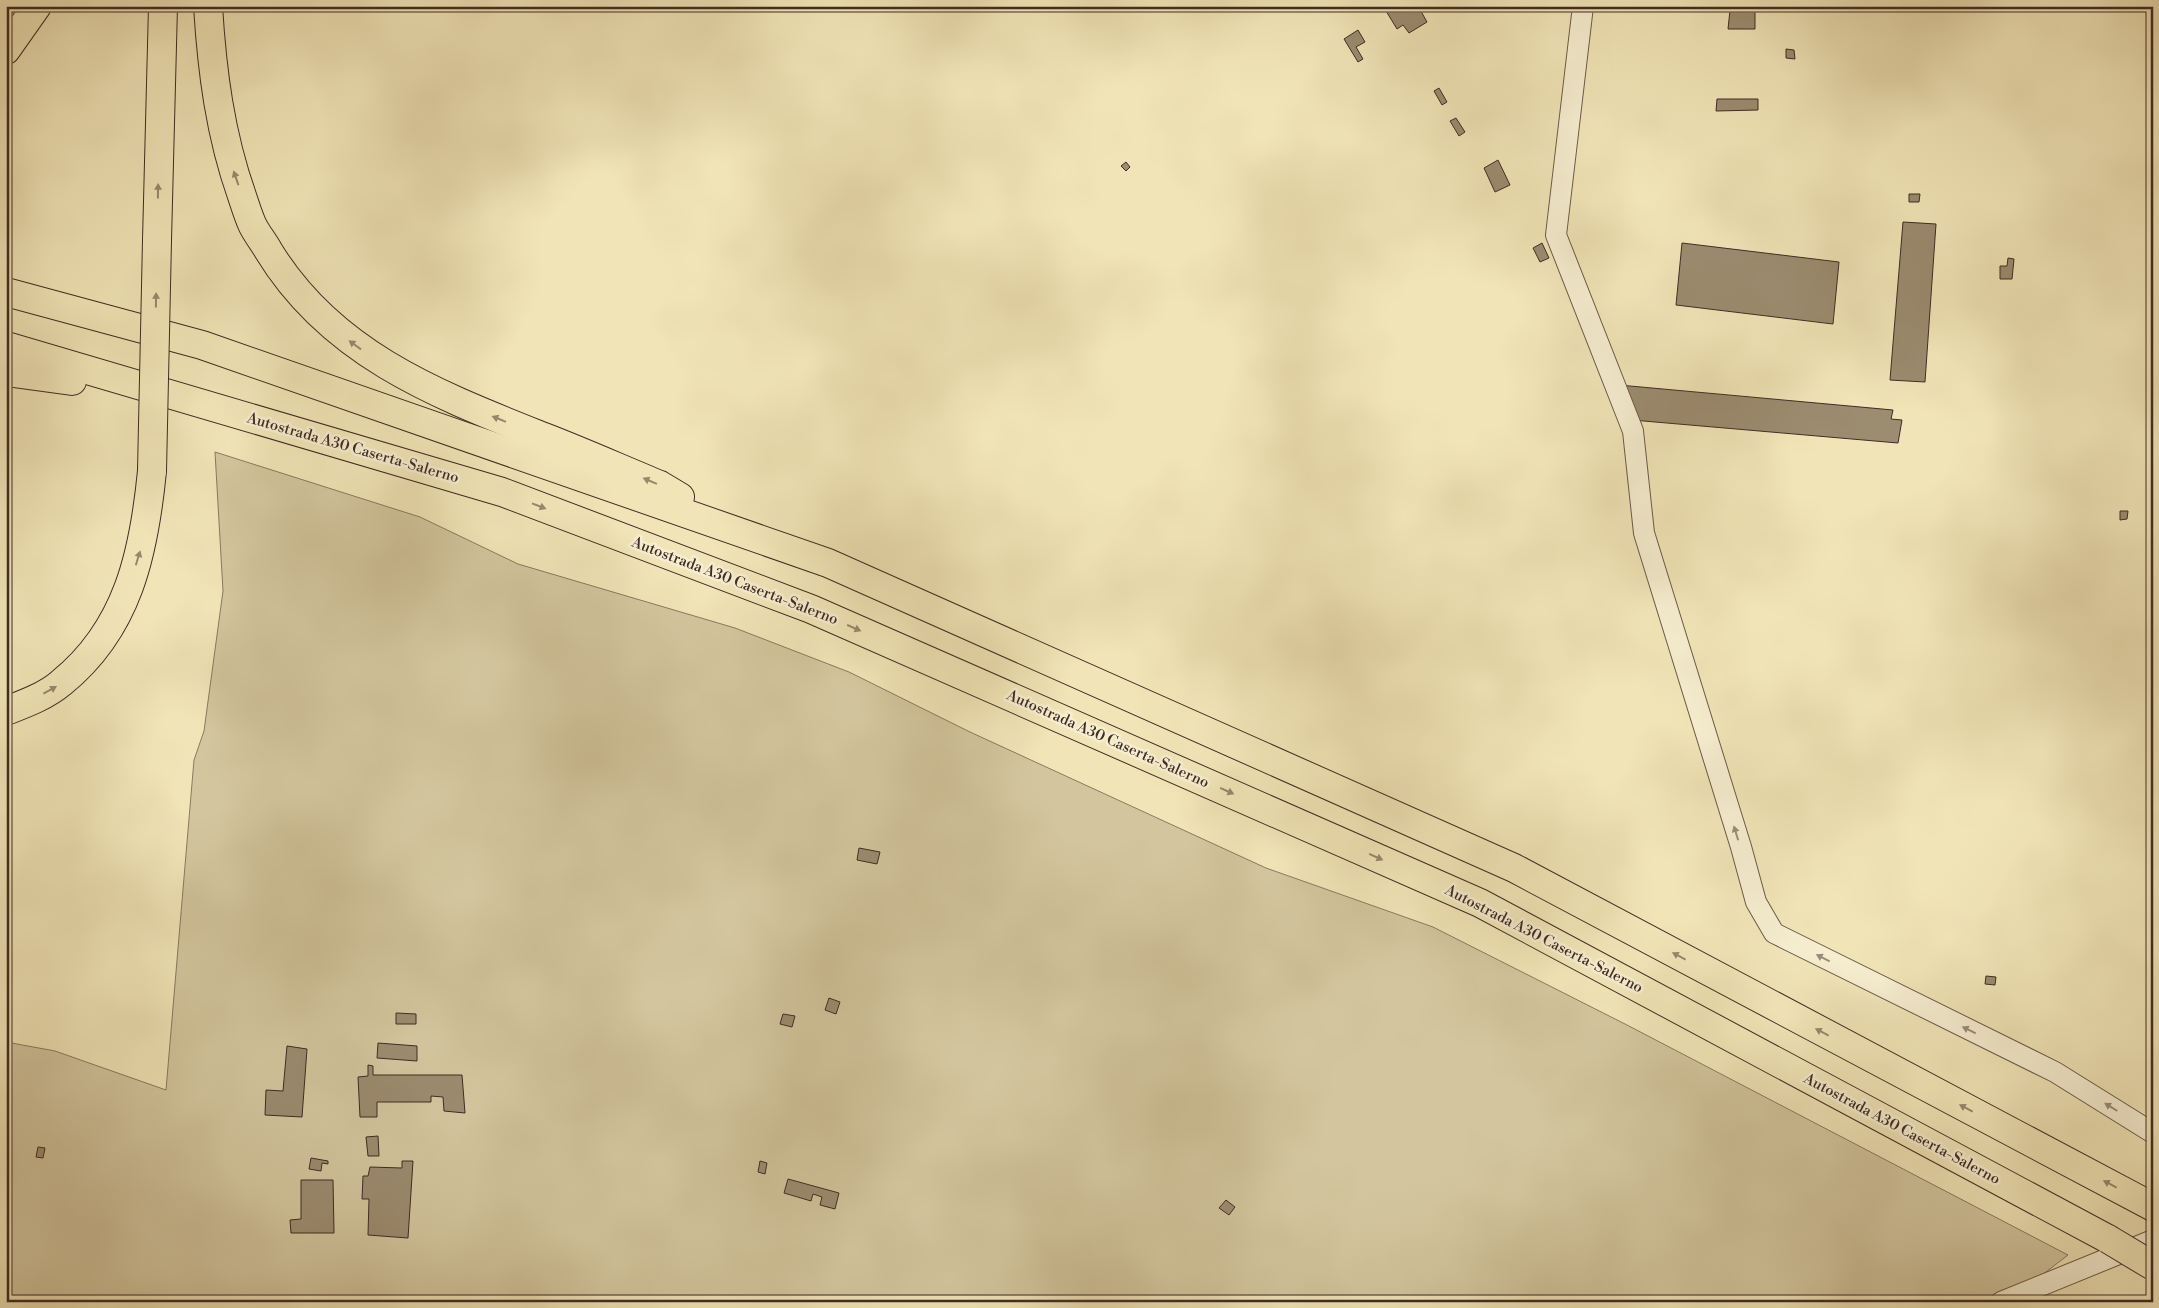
<svg xmlns="http://www.w3.org/2000/svg" width="2159" height="1308" font-family="'Libre Bodoni',serif">
<rect width="100%" height="100%" fill="#f1e5b7"/>
<filter id="stains"><feTurbulence type="fractalNoise" baseFrequency=".004" numOctaves="4"/><feColorMatrix values="0 0 0 0 .2 0 0 0 0 .09 0 0 0 0 .02 0 0 0 .5 -.17"/></filter>
<radialGradient id="worn" r=".72"><stop offset=".6" stop-color="#630" stop-opacity="0"/><stop offset="1" stop-color="#630" stop-opacity=".3"/></radialGradient>
<polygon fill="#d3c69e" stroke="#8a7960" points="215,452 420,517 518,564 735,628 849,672 970,732 1266,868 1433,927 1627,1025 2068,1255 2033,1282 1994,1302 6,1302 6,1042 55,1051 166,1090 194,760 204,731 223,591"/>
<g fill="#9c8c70" stroke="#402c23">
<polygon points="1383,6 1418,6 1427,22 1409,33 1403,25 1397,29"/>
<polygon points="1730,10 1755,11 1755,29 1728,29"/>
<polygon points="1358,30 1365,42 1356,47 1363,59 1358,62 1344,39"/>
<polygon points="1786,49 1794,50 1795,59 1786,58"/>
<polygon points="1439,88 1447,102 1442,105 1434,91"/>
<polygon points="1717,99 1758,99 1758,110 1716,111"/>
<polygon points="1456,118 1465,132 1459,136 1450,121"/>
<polygon points="1498,160 1510,185 1495,192 1484,168"/>
<polygon points="1126,162 1130,167 1126,171 1121,166"/>
<polygon points="1909,194 1920,194 1919,202 1909,202"/>
<polygon points="1903,222 1936,224 1925,382 1890,380"/>
<polygon points="1542,243 1549,258 1540,262 1533,248"/>
<polygon points="1682,243 1839,262 1833,324 1676,305"/>
<polygon points="2008,258 2014,259 2012,279 2000,279 2000,266 2007,266"/>
<polygon points="1619,385 1893,410 1891,419 1902,420 1898,443 1632,420"/>
<polygon points="2120,511 2128,511 2127,519 2120,520"/>
<polygon points="859,848 880,852 877,864 857,860"/>
<polygon points="1986,976 1996,977 1995,985 1985,984"/>
<polygon points="829,998 840,1002 836,1014 825,1010"/>
<polygon points="396,1013 416,1014 416,1024 396,1024"/>
<polygon points="783,1014 795,1016 792,1027 780,1024"/>
<polygon points="378,1043 417,1046 417,1061 377,1058"/>
<polygon points="287,1046 307,1049 302,1117 265,1115 266,1090 283,1091"/>
<polygon points="368,1065 373,1066 373,1075 462,1075 465,1113 444,1111 443,1097 431,1096 431,1102 377,1102 377,1117 360,1117 358,1077 368,1076"/>
<polygon points="378,1136 379,1156 368,1156 366,1137"/>
<polygon points="38,1147 45,1148 43,1158 36,1157"/>
<polygon points="311,1158 328,1161 328,1164 322,1163 321,1171 309,1169"/>
<polygon points="402,1161 413,1161 408,1238 368,1235 369,1199 362,1199 363,1176 368,1176 370,1167 402,1168"/>
<polygon points="760,1161 767,1163 765,1174 758,1172"/>
<polygon points="788,1179 839,1193 835,1209 820,1205 822,1197 813,1194 811,1201 784,1193"/>
<polygon points="301,1180 333,1180 334,1233 291,1233 290,1220 301,1219"/>
<polygon points="1226,1200 1235,1207 1229,1215 1219,1208"/>
</g>
<g fill="none" stroke-linecap="round" stroke-linejoin="round">
<g stroke="#6c5a48" stroke-width="22">
<g id="minor">
<polyline points="1583,6 1556,235 1633,431 1644,533 1741,847 1756,902 1774,933 2055,1072 2153,1133"/>
<polyline points="2001,1302 2153,1240"/>
</g>
</g>
<g stroke="#402c23" stroke-width="30">
<g id="motorway">
<path d="M208,6c4,65 12,128 34,190 3,9 6,19 10,28 4,9 11,17 16,26 63,104 168,144 276,187 39,15 77,32 116,48l20,12"/>
<polyline points="6,50 37,6"/>
<polyline points="157,240 163,6"/>
<polyline points="6,292 202,345 828,563 1514,868 2153,1207"/>
<polyline points="6,346 502,492 811,609 1480,903 2108,1239"/>
<polyline points="6,372 72,381"/>
<path d="M6,711c18,-7 40,-15 55,-28 67,-54 83,-130 91,-212"/>
</g>
</g>
<use href="#minor" stroke="#f6eed0" stroke-width="20"/>
<use href="#motorway" stroke="#f1e5b7" stroke-width="28"/>
<g stroke="#402c23" stroke-width="30" stroke-linecap="butt">
<g id="motorway-bridge">
<polyline points="152,471 157,240"/>
<polyline points="2108,1239 2153,1266"/>
</g>
</g>
<use href="#motorway-bridge" stroke="#f1e5b7" stroke-width="28"/>
</g>
<defs><path id="oneway-solid" d="M-6-.8H1V-3.2L6.5 0L1 3.2V.8H-6Z" transform="scale(1.25)"/></defs>
<g fill="#98886d">
<use href="#oneway-solid" transform="translate(236 178) rotate(-109)"/>
<use href="#oneway-solid" transform="translate(158 191) rotate(-89)"/>
<use href="#oneway-solid" transform="translate(156 300) rotate(-89)"/>
<use href="#oneway-solid" transform="translate(355 345) rotate(-144)"/>
<use href="#oneway-solid" transform="translate(499 419) rotate(-158)"/>
<use href="#oneway-solid" transform="translate(650 481) rotate(-157)"/>
<use href="#oneway-solid" transform="translate(539 506) rotate(21)"/>
<use href="#oneway-solid" transform="translate(138 558) rotate(-73)"/>
<use href="#oneway-solid" transform="translate(854 628) rotate(24)"/>
<use href="#oneway-solid" transform="translate(50 690) rotate(-29)"/>
<use href="#oneway-solid" transform="translate(1227 791) rotate(24)"/>
<use href="#oneway-solid" transform="translate(1376 857) rotate(24)"/>
<use href="#oneway-solid" transform="translate(1679 956) rotate(-152)"/>
<use href="#oneway-solid" transform="translate(1822 1032) rotate(-152)"/>
<use href="#oneway-solid" transform="translate(1966 1108) rotate(-152)"/>
<use href="#oneway-solid" transform="translate(2110 1184) rotate(-152)"/>
</g>
<g fill="#9b8d7a">
<use href="#oneway-solid" transform="translate(1736 833) rotate(-107)"/>
<use href="#oneway-solid" transform="translate(1823 958) rotate(-153)"/>
<use href="#oneway-solid" transform="translate(1969 1030) rotate(-154)"/>
<use href="#oneway-solid" transform="translate(2111 1107) rotate(-148)"/>
</g>
<g text-anchor="middle" dominant-baseline="central" stroke-width="5" stroke-linejoin="round" paint-order="stroke">
<g font-size="15" fill="#402c23" stroke="#f6eed0">
<text transform="translate(353 448) rotate(16)">Autostrada A30 Caserta-Salerno</text>
<text transform="translate(735 581) rotate(21)">Autostrada A30 Caserta-Salerno</text>
<text transform="translate(1108 739) rotate(24)">Autostrada A30 Caserta-Salerno</text>
<text transform="translate(1544 939) rotate(27)">Autostrada A30 Caserta-Salerno</text>
<text transform="translate(1902 1129) rotate(28)">Autostrada A30 Caserta-Salerno</text>
</g>
</g>
<rect width="2159" height="1308" fill="none" stroke="#f1e5b7" stroke-width="25"/>
<rect x="8" y="8" width="2144" height="1293" fill="none" stroke="#402c23" stroke-width="2.5"/>
<rect x="12" y="12" width="2134" height="1283" fill="none" stroke="#402c23"/>
<rect width="100%" height="100%" filter="url(#stains)"/>
<rect width="100%" height="100%" fill="url(#worn)"/>
</svg>
